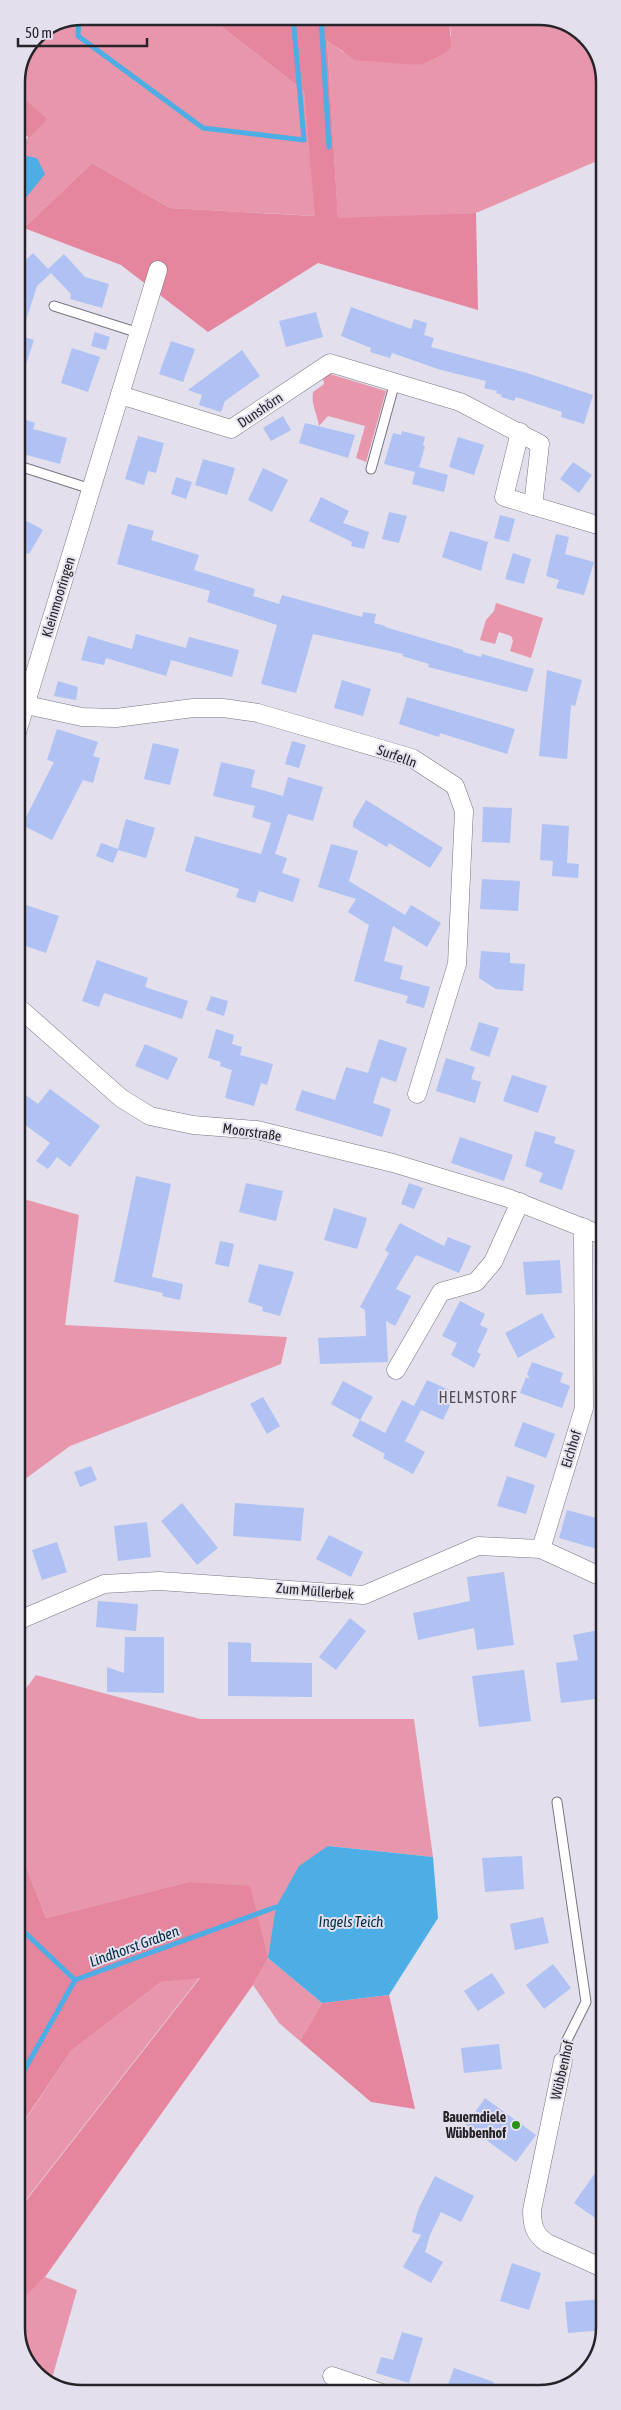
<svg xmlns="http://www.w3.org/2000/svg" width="621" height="2410" font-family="'Asap Condensed',sans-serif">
<rect width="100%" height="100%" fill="#e3dfec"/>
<g fill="#e896ab">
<polygon points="82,16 208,16 304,91 316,216 170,208 92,163 24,228 16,251 16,150 46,119 16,91 16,82 36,35"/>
<polygon points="449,17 547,17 570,28 604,79 604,158 476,213 338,219 327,39 343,52 421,65 451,36"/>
<path d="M330,374l56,17 -20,71 -10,-4 9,-32 -37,-10 -9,10c-2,-13 -8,-21 -6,-34l11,-8 -1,-6z"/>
<polygon points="496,603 543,618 531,658 510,651 513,641 511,636 499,632 495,644 480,640 486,620 494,611"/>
<polygon points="17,1197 79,1215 65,1325 287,1337 281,1364 70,1446 17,1485"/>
<polygon points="36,1675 200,1719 414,1719 433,1857 328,1846 268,1958 322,2003 300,2041 279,2023 253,1985 268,1958 188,1882 46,1918 17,1843 17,1700"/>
<polygon points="200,1977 21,2206 17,2213 17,2132 71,2051 161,1982"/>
<polygon points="45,2277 77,2290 51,2382 38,2377 17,2340 17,2306"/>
</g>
<g fill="#e5859e">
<polygon points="208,16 449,17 451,47 445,53 421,65 378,62 355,60 327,40 338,218 476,213 478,310 318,263 208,332 121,265 24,228 92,163 170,208 315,216 304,91"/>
<polygon points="16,91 47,119 29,138 16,126"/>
<polygon points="17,1843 46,1918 188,1882 250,1886 268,1958 253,1985 45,2277 17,2306 17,2213 21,2207 200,1978 161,1982 71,2051 17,2131 17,2045 24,2032 17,2010"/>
<polygon points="389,1995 415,2109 371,2102 300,2041 322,2003"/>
</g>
<g fill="#4caee5">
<polygon points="22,155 37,158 45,174 16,210 16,161"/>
<polygon points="328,1846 433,1857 438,1918 389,1995 322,2003 268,1958 276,1907 299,1866"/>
</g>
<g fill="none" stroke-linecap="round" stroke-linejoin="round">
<g stroke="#4caee5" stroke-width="5">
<polyline points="321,17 329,147"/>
<polyline points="79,18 78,36 203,128 304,140 293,16"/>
<polyline points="17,1925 75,1980 276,1907"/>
<polyline points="17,2083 75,1980"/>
</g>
</g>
<g fill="#afc2f3">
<polygon points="33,253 50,271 48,269 64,254 85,277 109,284 102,308 70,299 71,294 51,273 37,286 21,336 34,340 19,386 16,386 16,269"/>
<polygon points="351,307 411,329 414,319 427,323 424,335 434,338 431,347 527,373 593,395 584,424 561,417 562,412 516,397 514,401 501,397 502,395 496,393 497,391 484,388 486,381 441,370 392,353 390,358 370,352 371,348 341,336"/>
<polygon points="316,312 323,337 286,347 279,321"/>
<polygon points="95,332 110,337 106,350 91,346"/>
<polygon points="171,341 195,349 183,382 159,374"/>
<polygon points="72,348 100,357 88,392 61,383"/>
<polygon points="242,350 260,376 225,401 221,412 199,405 202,395 188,390"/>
<polygon points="283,416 291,430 271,441 263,428"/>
<polygon points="20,418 35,423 33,429 67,438 60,464 16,452 16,430"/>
<polygon points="305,423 355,435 348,458 299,443"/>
<polygon points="402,431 425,437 423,445 425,447 419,467 448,475 444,492 412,484 415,472 384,464 393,433 401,435"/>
<polygon points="138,436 164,443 156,473 148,471 144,485 125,479"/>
<polygon points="458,437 484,445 474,475 449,467"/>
<polygon points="203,459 235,468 227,495 195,485"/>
<polygon points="573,462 592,475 579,493 560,479"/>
<polygon points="263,468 288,480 272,512 248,500"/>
<polygon points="176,477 192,482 186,499 171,494"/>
<polygon points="321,497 349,511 343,523 369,532 364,549 351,546 352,542 309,521"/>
<polygon points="389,512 407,516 399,543 382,539"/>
<polygon points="16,515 43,530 29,554 16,548"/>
<polygon points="500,515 515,519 509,542 494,538"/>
<polygon points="128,524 154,531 151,540 199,555 194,570 255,589 253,596 279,604 282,595 362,617 363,612 376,614 374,623 386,626 385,627 463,650 463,652 481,657 482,654 534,669 527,692 428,667 429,664 402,656 403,654 313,634 296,693 261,684 277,625 207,602 210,591 117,564"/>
<polygon points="450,531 488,542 481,571 442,557"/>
<polygon points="556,534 569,537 565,554 594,562 584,595 556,588 559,580 546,576"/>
<polygon points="513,553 531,559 524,584 505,579"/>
<polygon points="136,634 186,648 189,637 239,650 232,677 171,660 166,676 106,658 104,665 81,660 88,636 132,649"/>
<polygon points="547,670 582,680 575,706 571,705 567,759 539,756"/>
<polygon points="342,680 371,689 363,716 334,708"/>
<polygon points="58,681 78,687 76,700 54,696"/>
<polygon points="407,697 515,729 507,754 440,733 439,737 399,724"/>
<polygon points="57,729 98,742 93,756 100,758 93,783 83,780 52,840 22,825 54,762 47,760"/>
<polygon points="292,741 306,745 299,768 285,764"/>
<polygon points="153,743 179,749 170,785 144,779"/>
<polygon points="221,762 255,770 251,787 283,796 288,777 323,787 313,821 288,814 275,854 287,858 282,873 300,879 293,902 259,891 255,903 236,897 239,889 185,871 195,836 261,854 271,823 252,817 255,806 213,796"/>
<polygon points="366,800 443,848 430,868 389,843 387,847 353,827 353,822"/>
<polygon points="483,807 512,808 510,843 482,842"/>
<polygon points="126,819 155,828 146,858 118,850 113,863 96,856 101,843 118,849"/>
<polygon points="542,824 569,826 567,863 579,864 578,878 552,876 553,861 540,860"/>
<polygon points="331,844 358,851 349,881 405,915 411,905 441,923 427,947 393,926 384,961 403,966 400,979 430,987 424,1008 406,1003 408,996 354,981 369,925 348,912 356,899 318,887"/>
<polygon points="482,879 520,881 518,911 480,909"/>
<polygon points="17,902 59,916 46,953 17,943"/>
<polygon points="481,951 510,953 510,963 525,964 523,991 496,989 479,978"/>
<polygon points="97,960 148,978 145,987 188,1001 182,1019 104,993 99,1007 82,1001"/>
<polygon points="211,996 228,1001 224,1016 206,1010"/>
<polygon points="479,1022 499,1028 489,1057 470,1050"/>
<polygon points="216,1029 234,1035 232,1044 242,1047 240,1055 273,1064 267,1085 261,1083 254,1106 225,1098 232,1070 220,1066 221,1062 208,1058"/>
<polygon points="379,1039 407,1048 396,1082 381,1077 373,1103 391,1109 382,1137 295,1110 302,1090 335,1100 346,1067 368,1073"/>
<polygon points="145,1044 178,1058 168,1080 135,1066"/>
<polygon points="446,1058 475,1067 471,1079 481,1082 475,1103 436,1091"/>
<polygon points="512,1075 547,1086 538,1113 503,1101"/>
<polygon points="17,1089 38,1104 50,1089 100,1126 70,1167 57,1157 48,1169 36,1161 50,1143 17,1119"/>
<polygon points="535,1131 556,1137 554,1143 575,1150 562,1190 539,1182 543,1173 525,1166"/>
<polygon points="460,1137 513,1155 504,1181 451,1163"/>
<polygon points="136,1176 171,1184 152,1277 183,1284 180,1300 162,1296 163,1293 114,1282"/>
<polygon points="246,1183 283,1191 276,1221 239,1212"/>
<polygon points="409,1183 423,1188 414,1209 401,1204"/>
<polygon points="334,1208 367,1218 357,1249 324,1240"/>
<polygon points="400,1223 444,1246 448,1237 471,1246 459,1273 416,1255 396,1289 411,1296 395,1326 386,1321 388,1362 320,1364 318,1338 366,1336 365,1310 360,1307 389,1253 385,1250"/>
<polygon points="220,1241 234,1244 229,1267 215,1264"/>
<polygon points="560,1260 562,1293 526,1295 523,1262"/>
<polygon points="259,1264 294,1272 280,1316 262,1311 263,1307 248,1302"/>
<polygon points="460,1301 485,1314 480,1325 488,1329 477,1352 481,1354 474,1368 451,1355 457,1343 442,1336"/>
<polygon points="542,1313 555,1337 518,1358 505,1333"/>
<polygon points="532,1362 563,1373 560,1382 570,1386 562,1408 520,1393 526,1377 530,1379 527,1374"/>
<polygon points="427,1380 456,1393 443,1420 417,1408 421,1410 405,1441 425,1452 413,1474 383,1458 385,1454 352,1436 360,1420 385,1433 402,1400 414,1406"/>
<polygon points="343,1381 373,1397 360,1420 331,1404"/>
<polygon points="263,1397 280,1426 267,1434 250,1404"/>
<polygon points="523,1422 555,1434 546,1458 514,1446"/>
<polygon points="91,1466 97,1480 80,1487 74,1472"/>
<polygon points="507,1476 535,1485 526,1514 497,1506"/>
<polygon points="182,1503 218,1548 197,1565 161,1521"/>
<polygon points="235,1503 304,1508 301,1541 233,1536"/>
<polygon points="567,1510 600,1519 598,1526 604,1528 604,1551 559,1538"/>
<polygon points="147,1522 151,1557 118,1561 114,1526"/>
<polygon points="329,1535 363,1552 351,1577 316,1559"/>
<polygon points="57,1542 67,1572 42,1580 32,1550"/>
<polygon points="504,1572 514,1645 477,1650 474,1628 418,1640 413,1613 470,1601 467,1577"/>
<polygon points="98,1601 138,1604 136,1631 96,1627"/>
<polygon points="350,1618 366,1631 336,1670 319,1657"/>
<polygon points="604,1629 604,1698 561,1703 556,1663 578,1660 573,1635"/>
<polygon points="125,1637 164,1637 164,1693 107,1692 107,1667 124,1673"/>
<polygon points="228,1642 251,1643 251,1662 312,1663 312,1697 228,1696"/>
<polygon points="524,1670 531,1721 479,1727 472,1676"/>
<polygon points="522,1856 524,1889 485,1892 482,1858"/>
<polygon points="543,1917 549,1943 515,1950 510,1924"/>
<polygon points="553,1964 571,1988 544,2009 526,1985"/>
<polygon points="492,1973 505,1993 478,2011 464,1991"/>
<polygon points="499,2044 502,2069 464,2073 461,2048"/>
<polygon points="485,2098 536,2135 516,2162 466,2125"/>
<polygon points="605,2159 605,2225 574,2203"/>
<polygon points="435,2176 474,2196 461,2222 441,2212 430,2235 425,2252 443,2262 431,2283 403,2267 421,2235 412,2232 418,2210"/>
<polygon points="512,2263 541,2273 529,2310 500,2301"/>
<polygon points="604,2299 604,2330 568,2333 565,2302"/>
<polygon points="402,2332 423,2338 409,2383 376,2373 381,2357 393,2360"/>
<polygon points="454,2368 494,2382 490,2393 455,2393 456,2390 447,2387"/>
</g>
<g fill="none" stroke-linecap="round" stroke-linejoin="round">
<g stroke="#787480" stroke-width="11">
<g id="lane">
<polyline points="54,306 139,333"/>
<polyline points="16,465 91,489"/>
<polyline points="371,469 395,382"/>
<polyline points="557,1802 586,2002 567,2040 563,2061"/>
</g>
</g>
<g stroke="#787480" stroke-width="19">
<g id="street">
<polyline points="120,395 231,429 330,363 460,402 540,444 533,506"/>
<polyline points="520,432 504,497 604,527"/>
<polyline points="17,703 82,717 116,718 193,708 223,708 258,713 412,758 455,786 464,811 457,964 417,1094"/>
<polyline points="17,732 158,270"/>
<polyline points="17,1006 121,1098 150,1116 193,1125 257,1130 393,1163 508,1198 604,1236"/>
<polyline points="396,1370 441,1292 476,1282 493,1262 520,1202"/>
<polyline points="541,1549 584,1408 583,1227"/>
<polyline points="17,1623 24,1618 104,1584 159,1581 364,1595 478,1546 541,1549 604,1578"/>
<path d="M563,2061l-31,149c0,15 2,24 15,33l58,26"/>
<polyline points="332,2376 382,2393"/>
</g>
</g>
<use href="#lane" stroke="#fff" stroke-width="9"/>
<use href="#street" stroke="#fff" stroke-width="18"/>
</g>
<circle fill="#279218" stroke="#e3dfec" stroke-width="2" cx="516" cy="2125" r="5"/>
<g text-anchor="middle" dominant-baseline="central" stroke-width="4" stroke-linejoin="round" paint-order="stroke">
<g font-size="14" fill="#262429" stroke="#e3dfec">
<text transform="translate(260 410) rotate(-34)">Dunshörn</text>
<text transform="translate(58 597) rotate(-73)">Kleinmooringen</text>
<text transform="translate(397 756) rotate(20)">Surfelln</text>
<text transform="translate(252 1132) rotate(8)">Moorstraße</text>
<text transform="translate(571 1449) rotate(-73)">Eichhof</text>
<text transform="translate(315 1591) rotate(5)">Zum Müllerbek</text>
<text transform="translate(562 2070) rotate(-77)">Wübbenhof</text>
</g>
<g font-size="14" font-weight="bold" fill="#262429" stroke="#e3dfec" text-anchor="end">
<text x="506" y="2117">Bauerndiele<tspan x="506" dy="16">Wübbenhof</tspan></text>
</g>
<g font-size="15" font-style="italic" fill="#022e44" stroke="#e3dfec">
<text x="351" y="1921">Ingels Teich</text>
<text transform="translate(134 1946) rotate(-20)">Lindhorst Graben</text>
</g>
<g font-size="16" letter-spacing="1" fill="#524e59" stroke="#e3dfec">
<text x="478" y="1397">HELMSTORF</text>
</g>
</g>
<path d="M0 0H621V2410H0ZM82 25H539A57 57 0 0 1 596 82V2328A57 57 0 0 1 539 2385H82A57 57 0 0 1 25 2328V82A57 57 0 0 1 82 25Z" fill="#e3dfec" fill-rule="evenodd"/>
<path fill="none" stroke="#262429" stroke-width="2.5" d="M82 25H539A57 57 0 0 1 596 82V2328A57 57 0 0 1 539 2385H82A57 57 0 0 1 25 2328V82A57 57 0 0 1 82 25Z"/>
<path d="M18 38v8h129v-8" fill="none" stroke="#262429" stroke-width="2.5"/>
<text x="25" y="38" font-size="15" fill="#262429" stroke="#e3dfec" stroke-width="4" paint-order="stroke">50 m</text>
</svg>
